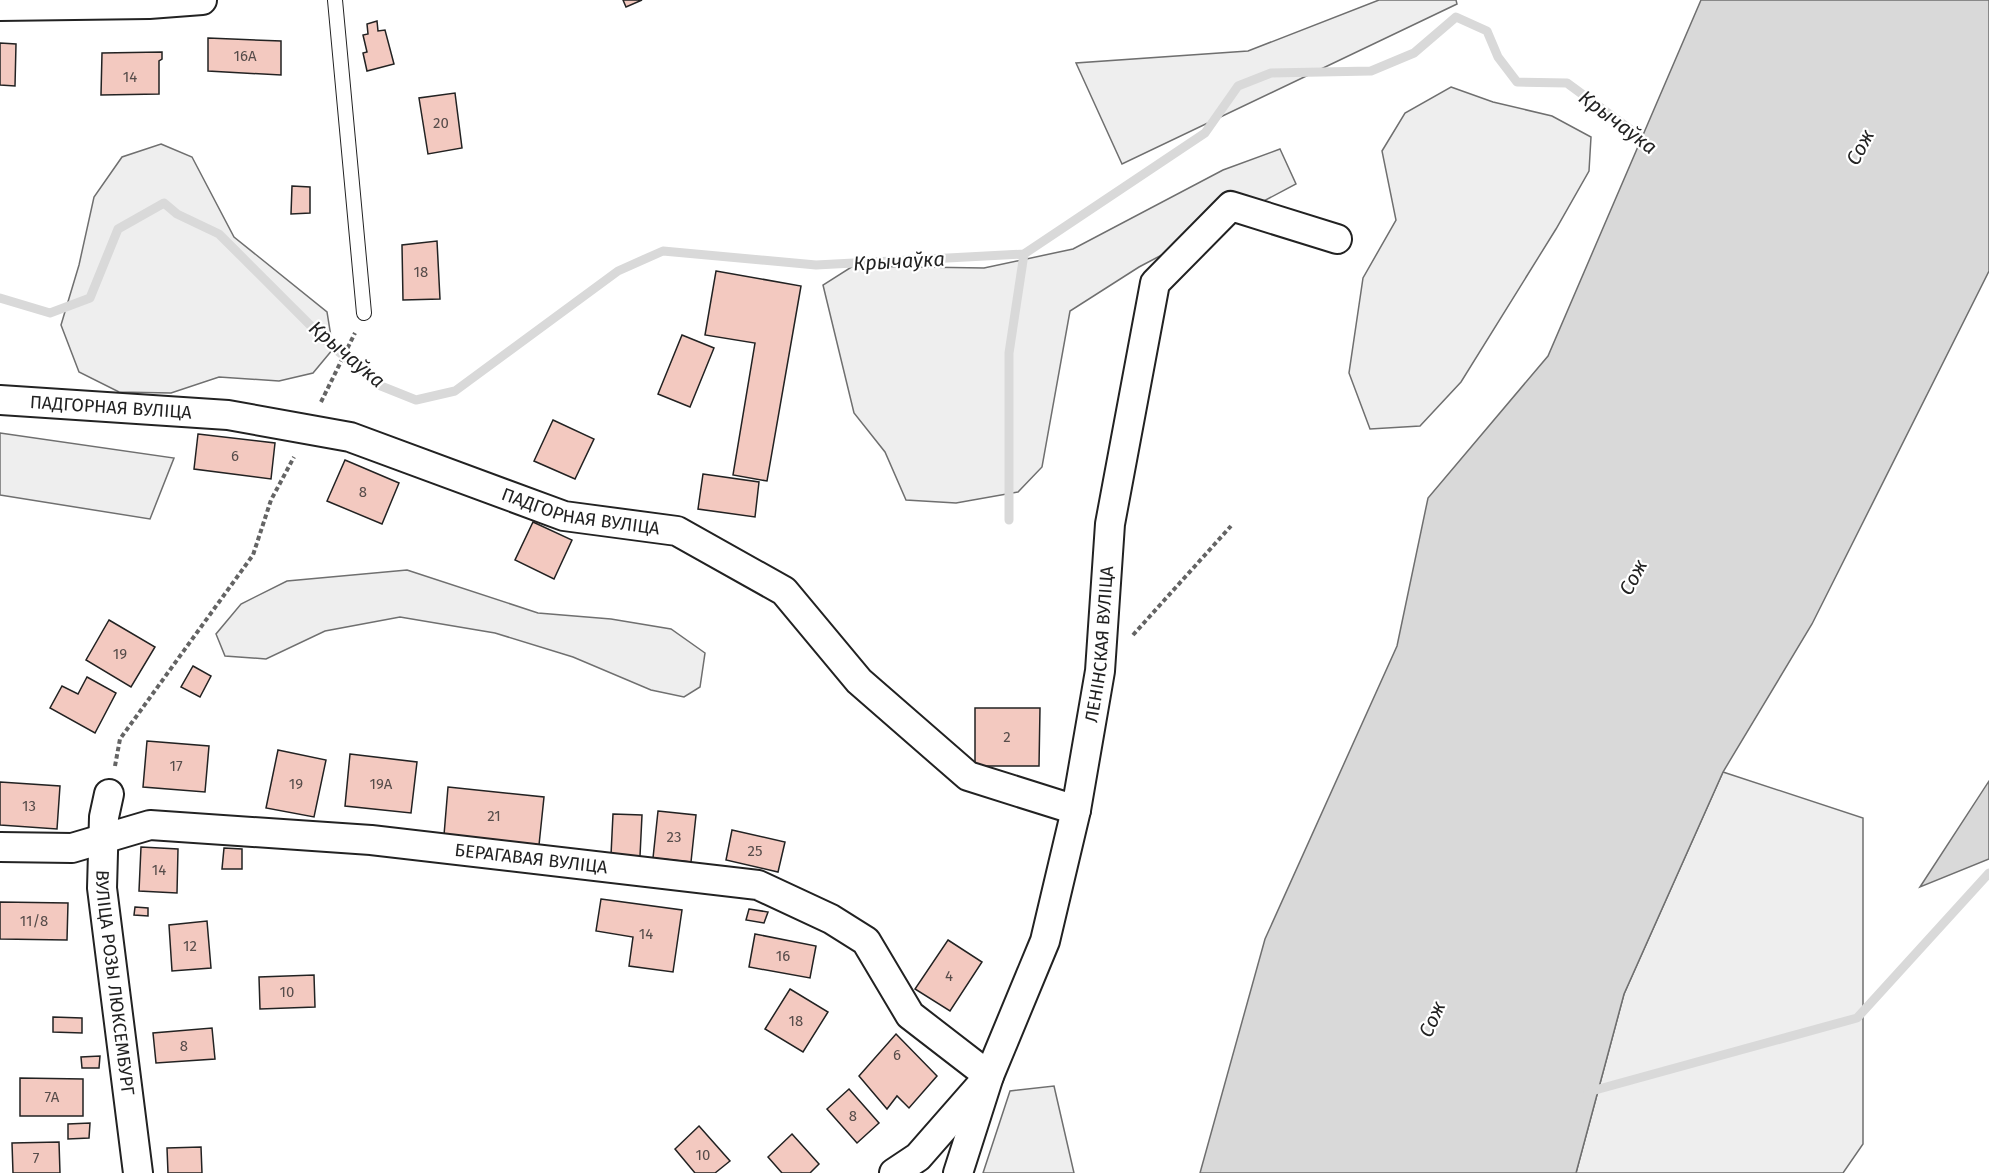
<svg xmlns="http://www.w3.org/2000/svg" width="1989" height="1173" font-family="'Fira Sans',sans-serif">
<rect width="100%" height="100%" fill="#fff"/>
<g fill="#eee" stroke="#6f6f6f" stroke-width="1.5">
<polygon points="1379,0 1456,0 1457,4 1122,164 1076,63 1248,51"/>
<polygon points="1451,87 1493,102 1552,116 1591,137 1589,171 1556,229 1461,382 1420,426 1370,429 1349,373 1363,278 1396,220 1382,151 1405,113"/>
<polygon points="161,144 192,157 234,237 327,312 333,349 313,373 279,381 219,377 171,393 119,392 79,372 61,325 79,265 94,197 122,157"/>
<polygon points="1280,149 1296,184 1139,267 1070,311 1042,467 1018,492 956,503 906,500 885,452 854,413 823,285 853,266 984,268 1073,249 1223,170"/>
<polygon points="0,433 174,458 150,519 0,495"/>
<polygon points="407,570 538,613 611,619 671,629 705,653 700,687 684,697 651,690 573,657 495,633 400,617 325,631 266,659 225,656 216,634 241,604 287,581"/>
<polygon points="1723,772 1863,818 1863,1144 1843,1173 1576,1173 1624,994"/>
<polygon points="1054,1086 1074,1173 983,1173 1010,1091"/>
</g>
<g fill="#d9d9d9" stroke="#6f6f6f" stroke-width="1.5">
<polygon points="1701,0 1989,0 1989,271 1812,624 1723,772 1624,994 1576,1173 1200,1173 1265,939 1397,646 1428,498 1548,356"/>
<polygon points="1989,781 1989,859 1920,887"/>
</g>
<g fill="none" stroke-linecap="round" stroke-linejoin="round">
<g stroke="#d9d9d9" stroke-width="9">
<polyline points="0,298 50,313 90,298 118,229 164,203 177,214 219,234 329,344 381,386 416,400 455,391 618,271 663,251 816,265 1024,254 1205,133 1238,86 1271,73 1371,71 1414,53 1456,17 1487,31 1498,57 1517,82 1567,83 1650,144"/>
<polyline points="1009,520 1009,353 1024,254"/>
<polyline points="1588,1092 1857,1018 1989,873"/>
</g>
</g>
<g fill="#f3c9c0" stroke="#222" stroke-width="1.5">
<polygon points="623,0 642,0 626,7"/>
<polygon points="377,21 378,31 385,30 394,64 367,71 363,53 367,52 363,35 368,34 367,24"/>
<polygon points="208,38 281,41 281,75 208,71"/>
<polygon points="0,43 16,44 15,86 0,85"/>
<polygon points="162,52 162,59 159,61 159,94 101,95 102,53"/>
<polygon points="455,93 462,148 428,154 419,98"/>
<polygon points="292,186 310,187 310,213 291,214"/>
<polygon points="437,241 440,299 403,300 402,245"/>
<polygon points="716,271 801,286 767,481 733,475 755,343 705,335"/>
<polygon points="682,335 714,348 690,407 658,394"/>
<polygon points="553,420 594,439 575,479 534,461"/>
<polygon points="198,434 275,443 271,479 194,469"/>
<polygon points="345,460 399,483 382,524 327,501"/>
<polygon points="703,474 759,482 755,517 698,509"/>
<polygon points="533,522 572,540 554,579 515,560"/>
<polygon points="109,620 155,647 131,687 86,660"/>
<polygon points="193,666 211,676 200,697 181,687"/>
<polygon points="87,677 116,693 95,733 50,708 62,686 78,694"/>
<polygon points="975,708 1040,708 1039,766 975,766"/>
<polygon points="147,741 209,746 205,792 143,787"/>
<polygon points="278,750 326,760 314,817 266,808"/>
<polygon points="350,754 417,762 411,813 345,806"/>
<polygon points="0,782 60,786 57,829 0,825"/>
<polygon points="448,787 544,797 539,845 444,835"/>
<polygon points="658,811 696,815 691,862 653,858"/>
<polygon points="613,814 642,815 640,856 611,855"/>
<polygon points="732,830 785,842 778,872 726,860"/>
<polygon points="141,847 178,849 177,893 139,891"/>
<polygon points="224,848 242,849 242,869 222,869"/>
<polygon points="601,899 682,910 673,972 629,966 633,937 596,931"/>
<polygon points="0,902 68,903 67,940 0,939"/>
<polygon points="135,907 148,908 148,916 134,915"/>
<polygon points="749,909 768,912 764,923 746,920"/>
<polygon points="207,921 211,968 172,971 169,925"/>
<polygon points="755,934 816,946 810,978 749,967"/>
<polygon points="948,940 982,962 950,1011 915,989"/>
<polygon points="314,975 315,1007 260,1009 259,977"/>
<polygon points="790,989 828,1012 803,1052 765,1029"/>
<polygon points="53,1017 82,1018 82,1033 53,1032"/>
<polygon points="212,1028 215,1059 156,1063 153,1033"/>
<polygon points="896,1034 937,1076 909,1108 897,1096 887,1109 859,1076"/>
<polygon points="100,1056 99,1068 82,1068 81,1057"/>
<polygon points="20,1078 83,1079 83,1116 20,1116"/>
<polygon points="849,1089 879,1123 857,1143 827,1109"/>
<polygon points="90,1123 89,1138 68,1139 68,1124"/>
<polygon points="699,1126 730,1161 715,1173 695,1173 675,1149"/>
<polygon points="792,1134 819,1164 810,1173 782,1173 768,1157"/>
<polygon points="59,1142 60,1173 13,1173 12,1143"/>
<polygon points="201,1147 202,1173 168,1173 167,1148"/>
</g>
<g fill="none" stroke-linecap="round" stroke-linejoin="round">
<g stroke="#222" stroke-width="16">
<polyline id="service" points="335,0 364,313"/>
</g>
<g stroke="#222" stroke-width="32">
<g id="minor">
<polyline points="0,6 149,4 202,0"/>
<path id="s1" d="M0,400l228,15 122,22 214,79 113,15 107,60 75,90 109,95 108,34"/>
<path id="s2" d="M109,794l-5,23 -2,71 36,285"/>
<path id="s3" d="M0,847l72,1 78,-23 221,15 387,45 73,34 35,22 44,74 79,61 -31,97"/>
<path id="s4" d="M894,1173l24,-16 71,-81 56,-135 31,-131 24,-139 10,-147 45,-241 76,-77 106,33"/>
</g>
</g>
<g stroke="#646464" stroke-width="4" stroke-dasharray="4.5 3" stroke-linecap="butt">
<polyline points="321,402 355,333"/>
<polyline points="1133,635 1231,526"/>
<polyline points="115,766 120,739 253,555 271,500 294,457"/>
</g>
<use href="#service" stroke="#fff" stroke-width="14"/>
<use href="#minor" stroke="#fff" stroke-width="28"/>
</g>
<g text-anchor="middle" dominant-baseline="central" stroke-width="4.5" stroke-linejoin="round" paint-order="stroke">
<g font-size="15" fill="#564c4a">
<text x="245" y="56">16А</text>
<text x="130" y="77">14</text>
<text x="441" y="123">20</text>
<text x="421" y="272">18</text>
<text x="235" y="456">6</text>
<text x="363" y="492">8</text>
<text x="120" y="654">19</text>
<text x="1007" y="737">2</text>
<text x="176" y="766">17</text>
<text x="296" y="784">19</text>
<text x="381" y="784">19А</text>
<text x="29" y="806">13</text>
<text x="494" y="816">21</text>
<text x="674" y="837">23</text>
<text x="755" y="851">25</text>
<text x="159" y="870">14</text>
<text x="34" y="921">11/8</text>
<text x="646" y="934">14</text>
<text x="190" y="946">12</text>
<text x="783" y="956">16</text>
<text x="949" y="976">4</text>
<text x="287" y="992">10</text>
<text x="796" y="1021">18</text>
<text x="184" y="1046">8</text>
<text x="897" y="1055">6</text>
<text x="52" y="1097">7А</text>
<text x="853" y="1116">8</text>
<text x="703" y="1155">10</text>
<text x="36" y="1158">7</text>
</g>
<g font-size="18" fill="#222" stroke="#fff">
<text stroke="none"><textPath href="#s1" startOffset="111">ПАДГОРНАЯ ВУЛІЦА</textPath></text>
<text stroke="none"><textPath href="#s1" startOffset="596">ПАДГОРНАЯ ВУЛІЦА</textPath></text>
<text stroke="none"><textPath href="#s4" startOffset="585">ЛЕНІНСКАЯ ВУЛІЦА</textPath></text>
<text stroke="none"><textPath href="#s3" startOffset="536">БЕРАГАВАЯ ВУЛІЦА</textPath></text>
<text stroke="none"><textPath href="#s2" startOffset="190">ВУЛІЦА РОЗЫ ЛЮКСЕМБУРГ</textPath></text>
</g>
<g font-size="20" font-style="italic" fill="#222" stroke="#fff">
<text transform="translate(1618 122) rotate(37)">Крычаўка</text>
<text transform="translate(1860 147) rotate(-62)">Сож</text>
<text transform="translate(899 261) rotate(-3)">Крычаўка</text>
<text transform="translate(347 354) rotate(40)">Крычаўка</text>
<text transform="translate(1633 577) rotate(-62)">Сож</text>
<text transform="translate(1432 1019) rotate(-66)">Сож</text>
</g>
</g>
</svg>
